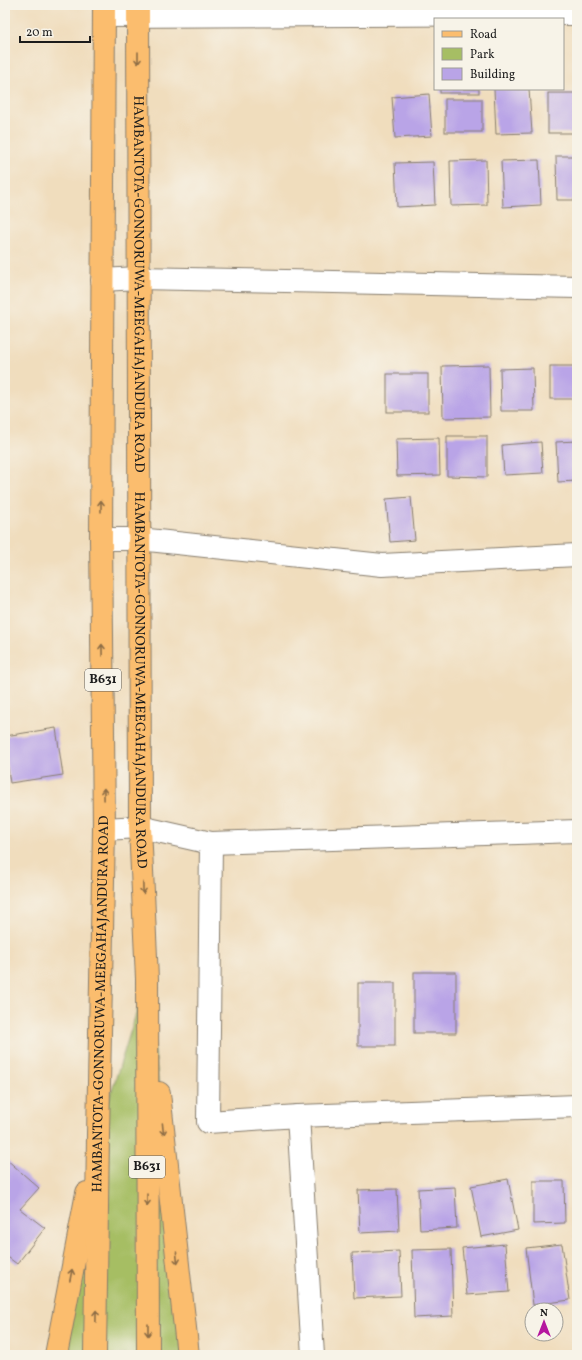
<svg xmlns="http://www.w3.org/2000/svg" width="582" height="1360" font-family="Vollkorn,serif">
<rect width="100%" height="100%" fill="#f7f3e8"/>
<filter id="ink" filterUnits="userSpaceOnUse"><feTurbulence type="fractalNoise" baseFrequency=".025" numOctaves="2"/><feDisplacementMap in="SourceGraphic" scale="8" xChannelSelector="R" yChannelSelector="G"/><feConvolveMatrix kernelMatrix="1 2 1 2 8 2 1 2 1" color-interpolation-filters="sRGB"/></filter>
<filter id="wash" filterUnits="userSpaceOnUse"><feTurbulence type="fractalNoise" baseFrequency=".012" numOctaves="4" result="noise"/><feDisplacementMap in="SourceGraphic" scale="16" xChannelSelector="R" yChannelSelector="G"/><feGaussianBlur stdDeviation="0.9" result="paint"/><feColorMatrix in="noise" values="0 0 0 0 0 0 0 0 0 0 0 0 0 0 0 0 0 1.4 0 .05"/><feComposite in="paint" operator="in"/></filter>
<g filter="url(#wash)">
<rect width="100%" height="100%" fill="#f0ddbd"/>
<polygon fill="#a6be64" stroke="#616d40" points="147,979 188,1355 56,1355 98,1135"/>
<g id="blocks">
<g fill="#b9a4e7">
<rect x="440" y="89" width="39" height="4"/>
<polygon points="494,89 529,89 532,133 496,134"/>
<rect x="548" y="93" width="29" height="40"/>
<polygon points="429,94 432,136 395,138 392,97"/>
<rect x="445" y="99" width="37" height="33"/>
<polygon points="556,156 577,156 577,200 557,200"/>
<polygon points="486,160 487,205 451,206 450,161"/>
<polygon points="539,160 541,205 503,207 501,161"/>
<polygon points="433,162 435,205 397,207 395,163"/>
<polygon points="489,365 490,417 443,418 442,366"/>
<rect x="550" y="366" width="27" height="33"/>
<polygon points="533,368 534,411 501,411 500,369"/>
<rect x="387" y="374" width="41" height="38"/>
<polygon points="447,436 487,436 487,477 447,476"/>
<polygon points="439,438 440,475 397,476 396,439"/>
<polygon points="577,441 577,481 558,482 556,442"/>
<polygon points="541,442 543,473 504,475 502,445"/>
<polygon points="411,497 415,540 390,542 386,499"/>
<polygon points="56,728 63,775 10,783 5,750 5,736"/>
<rect x="414" y="972" width="42" height="61"/>
<rect x="358" y="983" width="37" height="63"/>
<polygon points="5,1158 39,1188 20,1209 45,1228 17,1264 5,1255"/>
<polygon points="508,1179 518,1230 481,1237 471,1186"/>
<polygon points="533,1181 564,1181 565,1223 533,1224"/>
<polygon points="455,1187 457,1228 420,1230 418,1189"/>
<polygon points="397,1189 399,1231 360,1233 358,1190"/>
<polygon points="505,1244 509,1292 467,1295 462,1248"/>
<polygon points="562,1244 570,1300 533,1305 526,1248"/>
<polygon points="451,1249 453,1316 414,1318 412,1250"/>
<polygon points="399,1251 401,1296 354,1298 352,1253"/>
</g>
</g>
</g>
<g filter="url(#ink)">
<use href="#blocks" fill-opacity="0" stroke="#867c6c" stroke-width="1"/>
<g fill="none" stroke-linecap="round" stroke-linejoin="round">
<g stroke="#867c6c" stroke-width="24">
<g id="minor">
<polyline points="104,16 577,14"/>
<polyline points="102,280 138,278 577,287"/>
<polyline points="101,539 139,539 382,565 577,555"/>
<polyline points="104,829 140,827 211,843 577,831"/>
<polyline points="211,843 208,1122 298,1116 577,1106"/>
<polyline points="298,1116 313,1355"/>
</g>
</g>
<g stroke="#867c6c" stroke-width="24">
<g id="major">
<path id="s1" d="M138,5l2,822 7,152 1,376"/>
<polyline points="159,1093 188,1355"/>
<polyline points="56,1355 87,1193"/>
<path id="s2" d="M95,1355l3,-220 6,-306 -3,-290 3,-534"/>
</g>
</g>
<use href="#minor" stroke="#fff" stroke-width="22"/>
<use href="#major" stroke="#fbbd6e" stroke-width="22"/>
</g>
<defs><path id="oneway-shaft" d="M-6 0H5M1.5-3L5.5 0L1.5 3" fill="none" stroke-width="1.6" stroke-linecap="round" stroke-linejoin="round"/></defs>
<g stroke="#8c6c45">
<use href="#oneway-shaft" transform="translate(138 58) rotate(90)"/>
<use href="#oneway-shaft" transform="translate(101 506) rotate(-90)"/>
<use href="#oneway-shaft" transform="translate(102 650) rotate(-91)"/>
<use href="#oneway-shaft" transform="translate(104 794) rotate(-91)"/>
<use href="#oneway-shaft" transform="translate(143 888) rotate(88)"/>
<use href="#oneway-shaft" transform="translate(163 1129) rotate(84)"/>
<use href="#oneway-shaft" transform="translate(147 1200) rotate(90)"/>
<use href="#oneway-shaft" transform="translate(177 1258) rotate(84)"/>
<use href="#oneway-shaft" transform="translate(71 1275) rotate(-79)"/>
<use href="#oneway-shaft" transform="translate(96 1316) rotate(-89)"/>
<use href="#oneway-shaft" transform="translate(148 1330) rotate(90)"/>
</g>
</g>
<g text-anchor="middle" dominant-baseline="central" stroke-width="3" stroke-linejoin="round" paint-order="stroke">
<g fill="#f7f3e8" stroke="#5e5c59" stroke-width="1">
<rect x="85" y="669" width="36" height="22" rx="3"/>
<rect x="129" y="1156" width="36" height="22" rx="3"/>
</g>
<g font-size="13" font-weight="bold" fill="#1c1c1c">
<text x="103" y="680">B631</text>
<text x="147" y="1167">B631</text>
</g>
<g font-size="14" fill="#1c1c1c" stroke="#f7f3e8">
<text stroke="none"><textPath href="#s1" startOffset="279">HAMBANTOTA-GONNORUWA-MEEGAHAJANDURA ROAD</textPath></text>
<text stroke="none"><textPath href="#s1" startOffset="675">HAMBANTOTA-GONNORUWA-MEEGAHAJANDURA ROAD</textPath></text>
<text stroke="none"><textPath href="#s2" startOffset="351">HAMBANTOTA-GONNORUWA-MEEGAHAJANDURA ROAD</textPath></text>
</g>
</g>
<rect width="582" height="1360" fill="none" stroke="#f7f3e8" stroke-width="20"/>
<rect x="434" y="18" width="130" height="72" fill="#f7f3e8" stroke="#9f9d96"/>
<rect x="442" y="31" width="20" height="6" fill="#fbbd6e" stroke="#9f9d96"/>
<text x="470" y="38" font-size="12" fill="#1c1c1c">Road</text>
<rect x="442" y="48" width="20" height="12" fill="#a6be64" stroke="#9f9d96"/>
<text x="470" y="58" font-size="12" fill="#1c1c1c">Park</text>
<rect x="442" y="68" width="20" height="12" fill="#b9a4e7" stroke="#9f9d96"/>
<text x="470" y="78" font-size="12" fill="#1c1c1c">Building</text>
<g transform="translate(544 1322)"><circle r="19" fill="#f7f3e8" stroke="#9f9d96"/>
<path d="M0-3L7 15L0 10L-7 15Z" fill="#b5179e"/>
<text y="-6" font-size="11" font-weight="bold" text-anchor="middle" fill="#1c1c1c">N</text>
</g>
<path d="M20 36v6h70v-6" fill="none" stroke="#1c1c1c" stroke-width="2"/>
<text x="26" y="36" font-size="12" fill="#1c1c1c" stroke="#f7f3e8" stroke-width="3" paint-order="stroke">20 m</text>
</svg>
